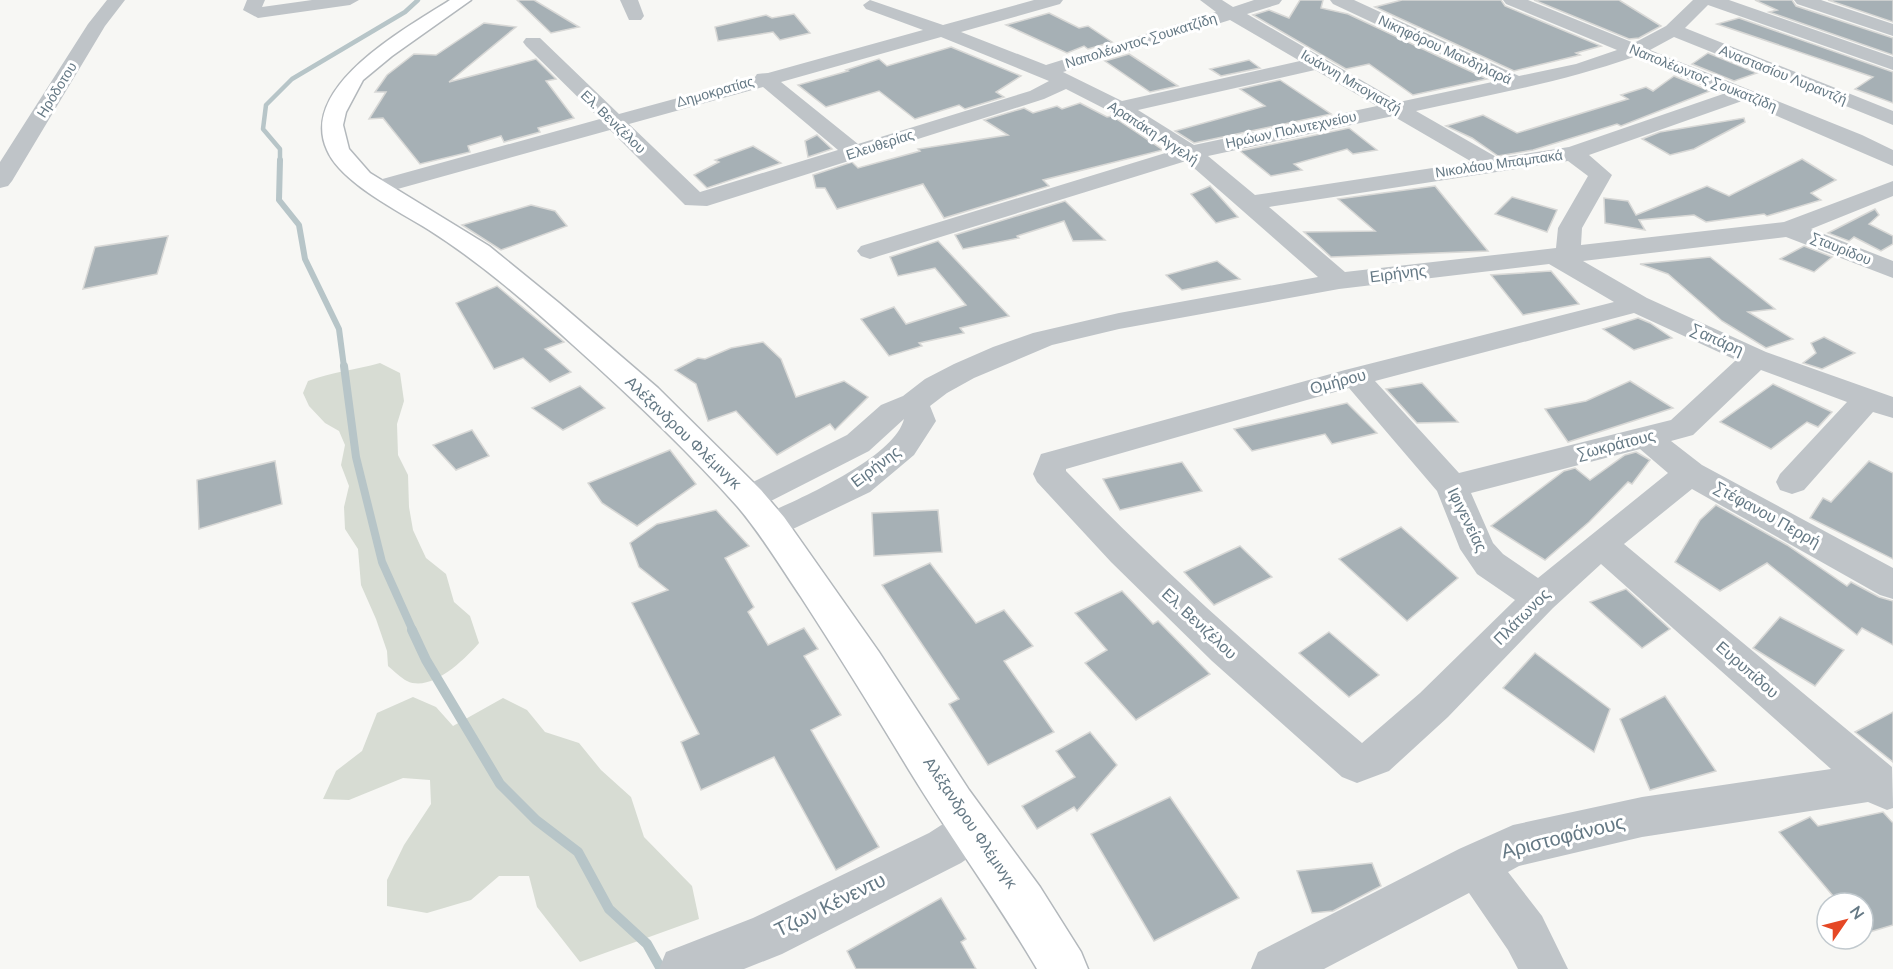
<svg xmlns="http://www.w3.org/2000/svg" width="1893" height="969" font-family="'Nunito Sans',sans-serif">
<rect width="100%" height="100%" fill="#f7f7f4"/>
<g fill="#d7dcd3">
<path d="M380,363l20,10 4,28 -7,23 1,31 10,20 1,32 4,23 13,28 20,16 8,28 16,14 9,27c-14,16 -48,50 -72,38 -6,-3 -13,-10 -19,-15l-1,-15 -11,-32 -15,-34 -3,-36 -13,-20 -1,-22 5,-21 -8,-21 4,-20 -6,-14 -14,-8 -16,-17 -6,-13 5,-12c23,-9 47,-11 72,-18z"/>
<polygon points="413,697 436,707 453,726 503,698 527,710 545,732 579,743 601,770 631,797 644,837 692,886 699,919 580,962 537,907 529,876 499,876 471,900 427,913 387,906 387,880 404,845 431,804 430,780 403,778 349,800 323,799 336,771 362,751 377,713"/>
</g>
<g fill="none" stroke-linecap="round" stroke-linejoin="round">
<polyline stroke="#b7c5c8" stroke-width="4.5" points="280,161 280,149 263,129 266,105 292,79 405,12 418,0"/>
<polyline stroke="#b7c5c8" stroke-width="6" points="280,160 279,200 299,225 305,259 339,329 344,367"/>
<polyline stroke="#b7c5c8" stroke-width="8" points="344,366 356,457 382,562 413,631"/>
<polyline stroke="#b7c5c8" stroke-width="10" points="412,630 426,660 500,784 536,820 578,852 609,909 647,944 661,969"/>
</g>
<g fill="#a6b0b5" stroke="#d8d8d6" stroke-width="1.5">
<polygon points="517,0 534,0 579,27 551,33"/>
<polygon points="1300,0 1323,0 1321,8 1348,14 1487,79 1413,95 1369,64 1346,69 1253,15 1269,10 1289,18"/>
<polygon points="1402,0 1501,0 1505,6 1601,46 1576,53 1580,55 1514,71 1375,7"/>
<polygon points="1534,0 1619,0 1661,26 1639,38 1629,39"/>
<polygon points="1755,0 1792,0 1796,6 1893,38 1893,55 1769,12 1777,10"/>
<polygon points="1828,0 1893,0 1893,22"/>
<polygon points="1049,13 1079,28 1088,26 1112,42 1088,49 1084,46 1067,53 1006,25"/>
<polygon points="794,14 810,33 780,40 773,32 718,41 715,27 766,15 772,18"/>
<polygon points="1739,18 1893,72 1893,103 1855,89 1873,77 1717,24"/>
<polygon points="484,23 516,27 449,82 536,59 556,79 546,81 574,118 538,128 540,132 504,142 501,136 468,146 470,152 420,164 383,118 369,119 386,92 375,92 387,75 414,54 436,55"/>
<polygon points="951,47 1021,76 996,92 1004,97 965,109 959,105 915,119 879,91 826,107 798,85 848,71 846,70 879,59 887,66"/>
<polygon points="1708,53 1757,73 1734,81 1692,64"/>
<polygon points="1129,54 1178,86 1150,92 1105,61"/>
<polygon points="1249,60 1260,68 1221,76 1210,69"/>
<polygon points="1674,76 1710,91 1621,126 1617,124 1533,150 1498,156 1472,138 1446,126 1483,115 1517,133 1628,99 1621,95 1646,87 1653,91"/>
<polygon points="1280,80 1331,114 1194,143 1175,131 1265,106 1240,89"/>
<polygon points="1080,103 1107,117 1112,116 1163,150 1043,180 1049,186 944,218 923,184 837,209 825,188 816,188 813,175 852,162 858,168 920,151 918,149 1008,135 984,120 1024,108 1033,113 1057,106 1062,109"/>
<polygon points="1744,118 1745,122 1694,149 1670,155 1642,139 1660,132"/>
<polygon points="1349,128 1377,150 1353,154 1347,149 1294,164 1302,170 1271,176 1240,151"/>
<polygon points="817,135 832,149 808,157 805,141"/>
<polygon points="753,146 781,163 707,188 694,175 719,162 715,160"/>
<polygon points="1802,159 1836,180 1811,193 1821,200 1767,216 1764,214 1706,222 1694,215 1639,220 1645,230 1605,223 1604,198 1628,201 1636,215 1707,186 1729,196"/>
<polygon points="1210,186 1238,217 1216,223 1191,194"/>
<polygon points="1435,186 1488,251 1331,257 1304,232 1375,231 1338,199"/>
<polygon points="1512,197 1557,210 1547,232 1495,214"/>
<polygon points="1065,201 1105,240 1073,241 1064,221 1017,236 1019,238 963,249 955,235"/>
<polygon points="531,205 555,211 567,226 501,250 462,225"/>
<polygon points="1875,209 1879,215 1869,224 1893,236 1893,244 1881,251 1854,237 1849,241 1828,233"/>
<polygon points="168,236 157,274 83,289 95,247"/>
<polygon points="938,241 1009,316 960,328 964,333 919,343 922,346 889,356 861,319 894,307 906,324 966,305 935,268 898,276 890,257"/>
<polygon points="1804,246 1832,257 1814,272 1780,259"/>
<polygon points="1710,257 1775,309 1748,312 1793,339 1766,348 1722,321 1668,274 1640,264"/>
<polygon points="1217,261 1240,279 1182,290 1166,275"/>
<polygon points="1551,271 1579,304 1523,315 1491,275"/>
<polygon points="497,286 564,342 545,349 571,372 550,382 523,358 494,369 456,303"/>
<polygon points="1638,318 1650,323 1672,338 1634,350 1603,329"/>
<polygon points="1824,337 1855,353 1822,369 1803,363 1816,353 1811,343"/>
<polygon points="763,342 781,359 796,397 844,381 868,397 835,430 830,424 777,455 736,411 708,421 696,384 675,370 698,358 705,359 731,348"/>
<polygon points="1630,381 1673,408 1568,442 1545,409 1586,401"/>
<polygon points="1422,383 1458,422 1417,423 1386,389"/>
<polygon points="1773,384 1832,412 1818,427 1807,422 1771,449 1720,422"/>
<polygon points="580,386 605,408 563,430 532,408"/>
<polygon points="1347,403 1377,433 1332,444 1325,434 1252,451 1234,429"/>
<polygon points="472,430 489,456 456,470 433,445"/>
<polygon points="670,450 696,484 637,526 602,503 588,483"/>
<polygon points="1636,452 1650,460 1632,484 1628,482 1589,522 1545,560 1491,526 1564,471 1575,468 1590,480 1625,455"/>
<polygon points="275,461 282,504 199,529 197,480"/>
<polygon points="1869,461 1893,473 1893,559 1810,518 1823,498 1831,502"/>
<polygon points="1182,462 1202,491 1120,510 1103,479"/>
<polygon points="1716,505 1787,545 1847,586 1851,582 1879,597 1893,601 1893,645 1862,628 1857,635 1767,563 1720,591 1675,562 1700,520"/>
<polygon points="716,510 749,546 725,558 754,607 748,612 768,645 804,628 818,649 804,656 841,715 811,730 879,847 836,870 774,757 701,790 681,742 699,734 632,603 668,590 639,567 630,543 657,524"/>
<polygon points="938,510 942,552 874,556 872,513"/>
<polygon points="1401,527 1458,578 1407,621 1339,559"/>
<polygon points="1240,546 1272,577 1214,605 1184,572"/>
<polygon points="930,563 976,623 1004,610 1033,646 1004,661 1054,732 988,765 949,704 959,699 882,585"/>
<polygon points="1626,589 1670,629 1642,648 1590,602"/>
<polygon points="1122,591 1153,624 1158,621 1210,674 1136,720 1085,663 1107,650 1075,613"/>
<polygon points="1780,617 1844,650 1815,686 1753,648"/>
<polygon points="1329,632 1379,675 1349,697 1299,653"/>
<polygon points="1535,653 1610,709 1594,752 1503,688"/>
<polygon points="1665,696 1716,771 1650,790 1620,719"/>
<polygon points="1893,712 1893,762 1855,732"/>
<polygon points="1090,732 1117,765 1077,811 1074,807 1037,829 1022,806 1075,777 1056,751"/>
<polygon points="1170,797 1239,898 1154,941 1091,834"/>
<polygon points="1883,812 1893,823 1893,925 1863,934 1863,903 1839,903 1779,832 1810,817 1818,826"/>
<polygon points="1372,863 1381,886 1333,911 1312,913 1297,871"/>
<polygon points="941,898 966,939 961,942 976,969 856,969 847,951"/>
</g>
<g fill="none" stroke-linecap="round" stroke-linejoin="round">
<g stroke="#b3b8bc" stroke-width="3">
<path id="major" d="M450,0h21l-79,56 -29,24 -17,32 -3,13 6,24 21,24 119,73 70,57 99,85 103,102 23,27 95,135 90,138 71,97 41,65 7,17h-51c-40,-68 -87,-132 -128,-199 -35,-58 -71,-116 -108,-173 -21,-31 -40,-63 -64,-91 -51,-57 -107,-110 -164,-161 -46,-42 -92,-82 -144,-115 -30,-19 -88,-47 -102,-80 -29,-64 80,-122 123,-150z"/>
</g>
<g fill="#bfc4c8" fill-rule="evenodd">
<polygon points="107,0 125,0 105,26 12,181 8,186 0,188 0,162 88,24"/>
<polygon points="247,0 265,0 262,7 312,0 359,0 350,5 258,18 243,10"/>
<polygon points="620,0 638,0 644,16 641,20 629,20"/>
<path d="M870,0l73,25 91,-25h29l-3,4 -99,28 85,33 170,-53 -16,-12h22l11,7 21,-7h28l-3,4 -32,10 152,88 98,-21 -164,-77 -3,-4h24l165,76 57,-12 41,-14 -111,-46 -3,-4h25l106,43 32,-17 27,-26h36l164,57v13l-185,-65 -23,23 208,83v14l-219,-88 -24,13 212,85 31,15v16l-151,-65 -153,54 23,20 -30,53 -1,17 203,-23 109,-41v15l-82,33 82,32v17l-107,-41 -203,24 64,37 119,54 127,45v21l-20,-6 -69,78 -12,4 -12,-4 -4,-8 4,-8 67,-72 -86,-32 -68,65 -22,6 31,24 191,103v31l-13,-4 -188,-106 -68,55 268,223 1,41 -6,2 -19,-8 -226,35 -123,29 -11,6 34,44 26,53h-50l-10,-19 -39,-57 -145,76h-73l7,-17 201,-103 54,-24 129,-28 189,-28 -230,-205 -48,44 -105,109 -59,54 -32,12 -15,-6 -130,-116 -101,-99 -74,-80 -4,-8 8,-20 11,-3 293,-81 269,-68 -65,-38 -210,25 -220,40 -67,16 -78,33 -27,15 -17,13 6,15 -22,34 -44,37 -98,47 -12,-4 -5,-9 5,-9c36,-17 134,-58 144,-98l-35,32 -108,55 -12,4 -12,-4 -5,-8 5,-8 110,-55 34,-30 22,-9 22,-17 29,-15 39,-17 40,-14 86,-20 199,-36 -132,-116 -307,95 -9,3 -9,-3 -4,-5 4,-5 311,-95 -63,-40 -43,-22 -22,10 -337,107 -22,-1 -75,-75 -234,65 -8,-2 -4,-5 4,-5 232,-64 -74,-73 -3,-4 3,-4h14l79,76 136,-37 2,-3 11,-1 155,-43 -57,-21 -3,-4zM1230,20l70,41 -178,40 -59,-29zM941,37l108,44 -19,10 -172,53 -77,-62zM1634,57l89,37 -154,53 -71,11 -82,-47c74,-16 146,-29 218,-54zM1315,70l62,36 -183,39 -56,-35zM763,87l75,63 -138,42 -71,-68zM1393,116l79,46 -217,33 -47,-39zM1568,161l20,15 -30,52 -2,20 -211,24 -76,-65zM1634,313l102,47 -65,60 -212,53 -84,-92zM1349,388l88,103 23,58 17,25 38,26 -95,93 -58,50c-103,-87 -203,-175 -296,-272v-2zM1640,449l28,24 -130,105 -35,-24 -10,-11 -22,-50z"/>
<polygon points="1794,0 1821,0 1893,24 1893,36 1797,4"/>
<polygon points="972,809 987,815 994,830 987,845 961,863 782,954 744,969 659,969 666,952 753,918 929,833 957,815"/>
</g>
<use href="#major" fill="#fff" fill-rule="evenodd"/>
</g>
<g text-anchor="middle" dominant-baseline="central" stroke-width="6" stroke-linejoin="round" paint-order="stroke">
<g font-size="14" fill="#657985" stroke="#fff">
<text transform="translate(1141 41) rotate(-17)">Ναπολέωντος Σουκατζίδη</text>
<text transform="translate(1445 50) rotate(25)">Νικηφόρου Μανδηλαρά</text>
<text transform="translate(1783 75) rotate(22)">Αναστασίου Λυραντζή</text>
<text transform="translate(1703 78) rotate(22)">Ναπολέωντος Σουκατζίδη</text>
<text transform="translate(1351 82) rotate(30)">Ιωάννη Μπογιατζή</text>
<text transform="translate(57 90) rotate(-58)">Ηρόδοτου</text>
<text transform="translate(715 92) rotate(-16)">Δημοκρατίας</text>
<text transform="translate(613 122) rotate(44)">Ελ. Βενιζέλου</text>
<text transform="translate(1291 130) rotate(-12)">Ηρώων Πολυτεχνείου</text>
<text transform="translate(1153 133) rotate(33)">Αραπάκη Αγγελή</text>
<text transform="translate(880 145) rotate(-18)">Ελευθερίας</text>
<text transform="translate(1499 164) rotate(-8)">Νικολάου Μπαμπακά</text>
<text transform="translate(1841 249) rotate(22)">Σταυρίδου</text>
</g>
<g font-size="16" fill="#657985" stroke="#fff">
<text transform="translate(1398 274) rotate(-7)">Ειρήνης</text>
<text transform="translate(1717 340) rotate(24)">Σαπάρη</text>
<text transform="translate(1338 382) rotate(-15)">Ομήρου</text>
<text transform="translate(683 433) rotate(44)">Αλέξανδρου Φλέμινγκ</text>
<text transform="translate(1616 445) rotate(-14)">Σωκράτους</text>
<text transform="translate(876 467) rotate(-37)">Ειρήνης</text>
<text transform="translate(1767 515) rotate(29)">Στέφανου Περρή</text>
<text transform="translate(1467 520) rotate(64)">Ιφιγενείας</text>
<text transform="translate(1522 617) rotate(-45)">Πλάτωνος</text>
<text transform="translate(1199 624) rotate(43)">Ελ. Βενιζέλου</text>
<text transform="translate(1747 670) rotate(41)">Ευρυπίδου</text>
<text transform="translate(970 823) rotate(56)">Αλέξανδρου Φλέμινγκ</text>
</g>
<g font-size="20" fill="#657985" stroke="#fff">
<text transform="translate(1563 837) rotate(-14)">Αριστοφάνους</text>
<text transform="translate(830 905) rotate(-26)">Τζων Κένεντυ</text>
</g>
</g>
<g transform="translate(1845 921) rotate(55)"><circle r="28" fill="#ffffff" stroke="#c1c9ce" stroke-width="1.5"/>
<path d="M0-4.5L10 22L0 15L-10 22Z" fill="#e54825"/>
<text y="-9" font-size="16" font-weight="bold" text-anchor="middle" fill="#657985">N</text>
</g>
</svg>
